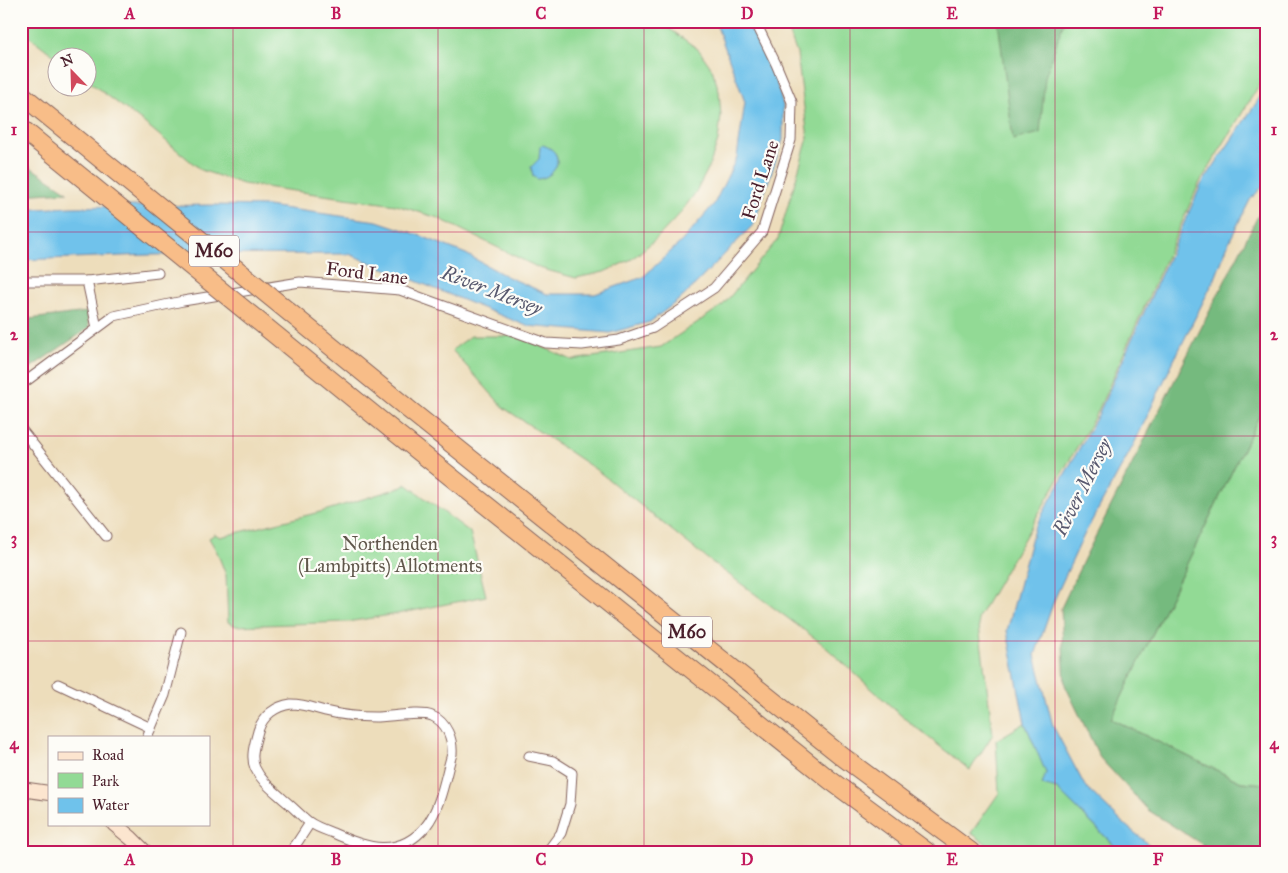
<svg xmlns="http://www.w3.org/2000/svg" width="1288" height="873" font-family="'IM FELL Great Primer',serif">
<rect width="100%" height="100%" fill="#fdfcf7"/>
<filter id="ink" filterUnits="userSpaceOnUse"><feTurbulence type="fractalNoise" baseFrequency=".02" numOctaves="2"/><feDisplacementMap in="SourceGraphic" scale="10" xChannelSelector="R" yChannelSelector="G"/><feConvolveMatrix kernelMatrix="1 2 1 2 8 2 1 2 1" color-interpolation-filters="sRGB"/></filter>
<filter id="wash" filterUnits="userSpaceOnUse"><feTurbulence type="fractalNoise" baseFrequency=".0096" numOctaves="4" result="noise"/><feDisplacementMap in="SourceGraphic" scale="20" xChannelSelector="R" yChannelSelector="G"/><feGaussianBlur stdDeviation="1.12" result="paint"/><feColorMatrix in="noise" values="0 0 0 0 0 0 0 0 0 0 0 0 0 0 0 0 0 1.4 0 .05"/><feComposite in="paint" operator="in"/></filter>
<g filter="url(#wash)">
<rect width="100%" height="100%" fill="#edddbb"/>
<g fill="#92da95" stroke="#6e7c60">
<polygon points="21,21 659,21 699,50 712,69 719,91 721,116 718,141 709,167 696,192 678,216 656,239 632,259 604,272 576,278 539,268 438,218 396,205 243,184 201,170 147,125 88,81 88,58 57,58 21,30"/>
<polygon points="785,21 1267,21 1267,72 1199,184 1098,411 978,618 993,734 970,770 905,719 820,642 705,557 598,471 504,408 452,350 471,336 518,336 572,360 661,347 723,305 778,239 808,138 797,54"/>
<polygon points="1267,400 1267,784 1241,782 1111,719"/>
<polygon points="406,484 470,532 486,596 397,614 347,622 236,626 228,622 226,575 217,552 209,538 215,534 220,537 324,511 405,486"/>
<polygon points="1025,723 1047,773 1057,789 1121,852 998,852 971,833 999,793 996,740"/>
</g>
<g fill="#75ba7e" stroke="#606c54">
<polygon points="998,21 1064,21 1045,77 1040,133 1013,140"/>
<polygon points="21,161 68,192 21,195"/>
<polygon points="1267,198 1267,400 1111,719 1241,782 1267,784 1267,852 1214,852 1148,810 1100,758 1065,685 1061,608 1084,559"/>
<polygon points="87,312 89,328 21,374 21,320"/>
</g>
<g fill="#6fc2eb" stroke="#5c708b">
<polygon points="715,21 745,21 768,54 783,105 783,140 753,225 684,296 650,322 610,333 527,326 349,254 149,255 21,260 21,210 69,207 211,205 267,206 377,221 416,234 466,254 506,276 547,294 595,294 643,277 682,241 714,204 737,157 745,102"/>
<polygon points="1267,87 1267,182 1250,200 1229,242 1216,276 1174,360 1133,446 1084,535 1055,598 1035,655 1053,726 1085,786 1124,824 1158,852 1121,852 1057,789 1042,785 1046,773 1025,723 1007,631 1034,529 1098,415 1201,185"/>
<path d="M542,145c25,6 16,33 -5,34l-4,-3 -2,-9 8,-8 1,-12z"/>
</g>
</g>
<g filter="url(#ink)">
<g fill="none" stroke-linecap="round" stroke-linejoin="round">
<g stroke="#83625d" stroke-width="11">
<g id="minor">
<polyline points="21,281 87,281 158,273"/>
<polyline points="87,281 97,328"/>
<polyline points="21,385 114,316 183,301 300,282 400,290 546,343 582,345 619,340 653,328 714,288 762,232 791,140 792,102 776,64 755,21"/>
<polyline points="21,429 106,536"/>
<polyline points="58,684 151,728"/>
<path d="M291,704c12,0 23,4 34,7 16,4 33,6 50,6 14,0 46,-6 57,-1 15,6 21,24 20,38 -7,23 -11,53 -26,72 -27,33 -60,22 -93,7 -8,-3 -17,-6 -24,-11 -9,-7 -17,-16 -26,-23 -10,-9 -22,-18 -28,-31 -5,-12 0,-25 3,-37 5,-16 18,-25 33,-27z"/>
<polyline points="147,737 165,695 181,632"/>
<polyline points="529,756 553,761 572,773 570,804 561,833 547,852"/>
<polyline points="291,852 310,823"/>
</g>
</g>
<g stroke="#83625d" stroke-width="16">
<g id="secondary">
<polyline points="21,789 49,793"/>
<polyline points="114,824 131,838 145,852"/>
</g>
</g>
<g stroke="#83625d" stroke-width="20">
<g id="motorway">
<polyline points="407,408 843,757 971,852"/>
<polyline points="391,429 830,780 927,852"/>
</g>
</g>
<use href="#minor" stroke="#fff" stroke-width="9"/>
<use href="#secondary" stroke="#fce5cf" stroke-width="14"/>
<use href="#motorway" stroke="#f8bd88" stroke-width="18"/>
<g stroke="#83625d" stroke-width="20" stroke-linecap="butt">
<g id="motorway-bridge">
<polyline points="21,94 407,408"/>
<polyline points="21,128 391,429"/>
</g>
</g>
<use href="#motorway-bridge" stroke="#f8bd88" stroke-width="18"/>
</g>
</g>
<path fill="none" stroke="#c2185b" stroke-width="1" stroke-opacity="0.55" d="M233,21v831M438,21v831M644,21v831M850,21v831M1055,21v831M21,232h1246M21,436h1246M21,641h1246"/>
<g text-anchor="middle" dominant-baseline="central" stroke-width="4.5" stroke-linejoin="round" paint-order="stroke">
<g fill="#fdfcf7" stroke="#806168" stroke-width="1">
<rect x="189" y="235.5" width="50" height="31" rx="4"/>
<rect x="662" y="616.5" width="50" height="31" rx="4"/>
</g>
<g font-size="18" font-weight="bold" fill="#4a1f2b">
<text x="214" y="251">M60</text>
<text x="687" y="632">M60</text>
</g>
<g font-size="19" fill="#4a1f2b" stroke="#fdfcf7">
<text transform="translate(760 180) rotate(-72)">Ford Lane</text>
<text transform="translate(367 273) rotate(7)">Ford Lane</text>
</g>
<g font-size="19" fill="#60574b" stroke="#fdfcf7">
<text x="390" y="543">Northenden<tspan x="390" dy="22">(Lambpitts) Allotments</tspan></text>
</g>
<g font-size="20" font-style="italic" fill="#57586e" stroke="#fdfcf7">
<text transform="translate(492 290) rotate(21)">River Mersey</text>
<text transform="translate(1082 487) rotate(-63)">River Mersey</text>
</g>
</g>
<rect width="1288" height="873" fill="none" stroke="#fdfcf7" stroke-width="55"/>
<rect x="48" y="736" width="162" height="90" fill="#fdfcf7" stroke="#b5a4a5"/>
<rect x="58" y="752" width="25" height="8" fill="#fce5cf" stroke="#b5a4a5"/>
<text x="92" y="760" font-size="15" fill="#4a1f2b">Road</text>
<rect x="58" y="773" width="25" height="15" fill="#92da95" stroke="#b5a4a5"/>
<text x="92" y="786" font-size="15" fill="#4a1f2b">Park</text>
<rect x="58" y="798" width="25" height="15" fill="#6fc2eb" stroke="#b5a4a5"/>
<text x="92" y="810" font-size="15" fill="#4a1f2b">Water</text>
<g transform="translate(72 72) rotate(337)"><circle r="24" fill="#fdfcf7" stroke="#b5a4a5"/>
<path d="M0-4L9 19L0 12L-9 19Z" fill="#d1495b"/>
<text y="-8" font-size="14" font-weight="bold" text-anchor="middle" fill="#4a1f2b">N</text>
</g>
<rect x="28" y="28" width="1232" height="818" fill="none" stroke="#c2185b" stroke-width="2"/>
<g font-size="16" text-anchor="middle" font-weight="bold" fill="#c2185b">
<text x="130" y="19">A</text>
<text x="336" y="19">B</text>
<text x="541" y="19">C</text>
<text x="747" y="19">D</text>
<text x="952" y="19">E</text>
<text x="1158" y="19">F</text>
<text x="14" y="135">1</text>
<text x="1274" y="135">1</text>
<text x="14" y="340">2</text>
<text x="1274" y="340">2</text>
<text x="14" y="544">3</text>
<text x="1274" y="544">3</text>
<text x="14" y="749">4</text>
<text x="1274" y="749">4</text>
<text x="130" y="865">A</text>
<text x="336" y="865">B</text>
<text x="541" y="865">C</text>
<text x="747" y="865">D</text>
<text x="952" y="865">E</text>
<text x="1158" y="865">F</text>
</g>
</svg>
